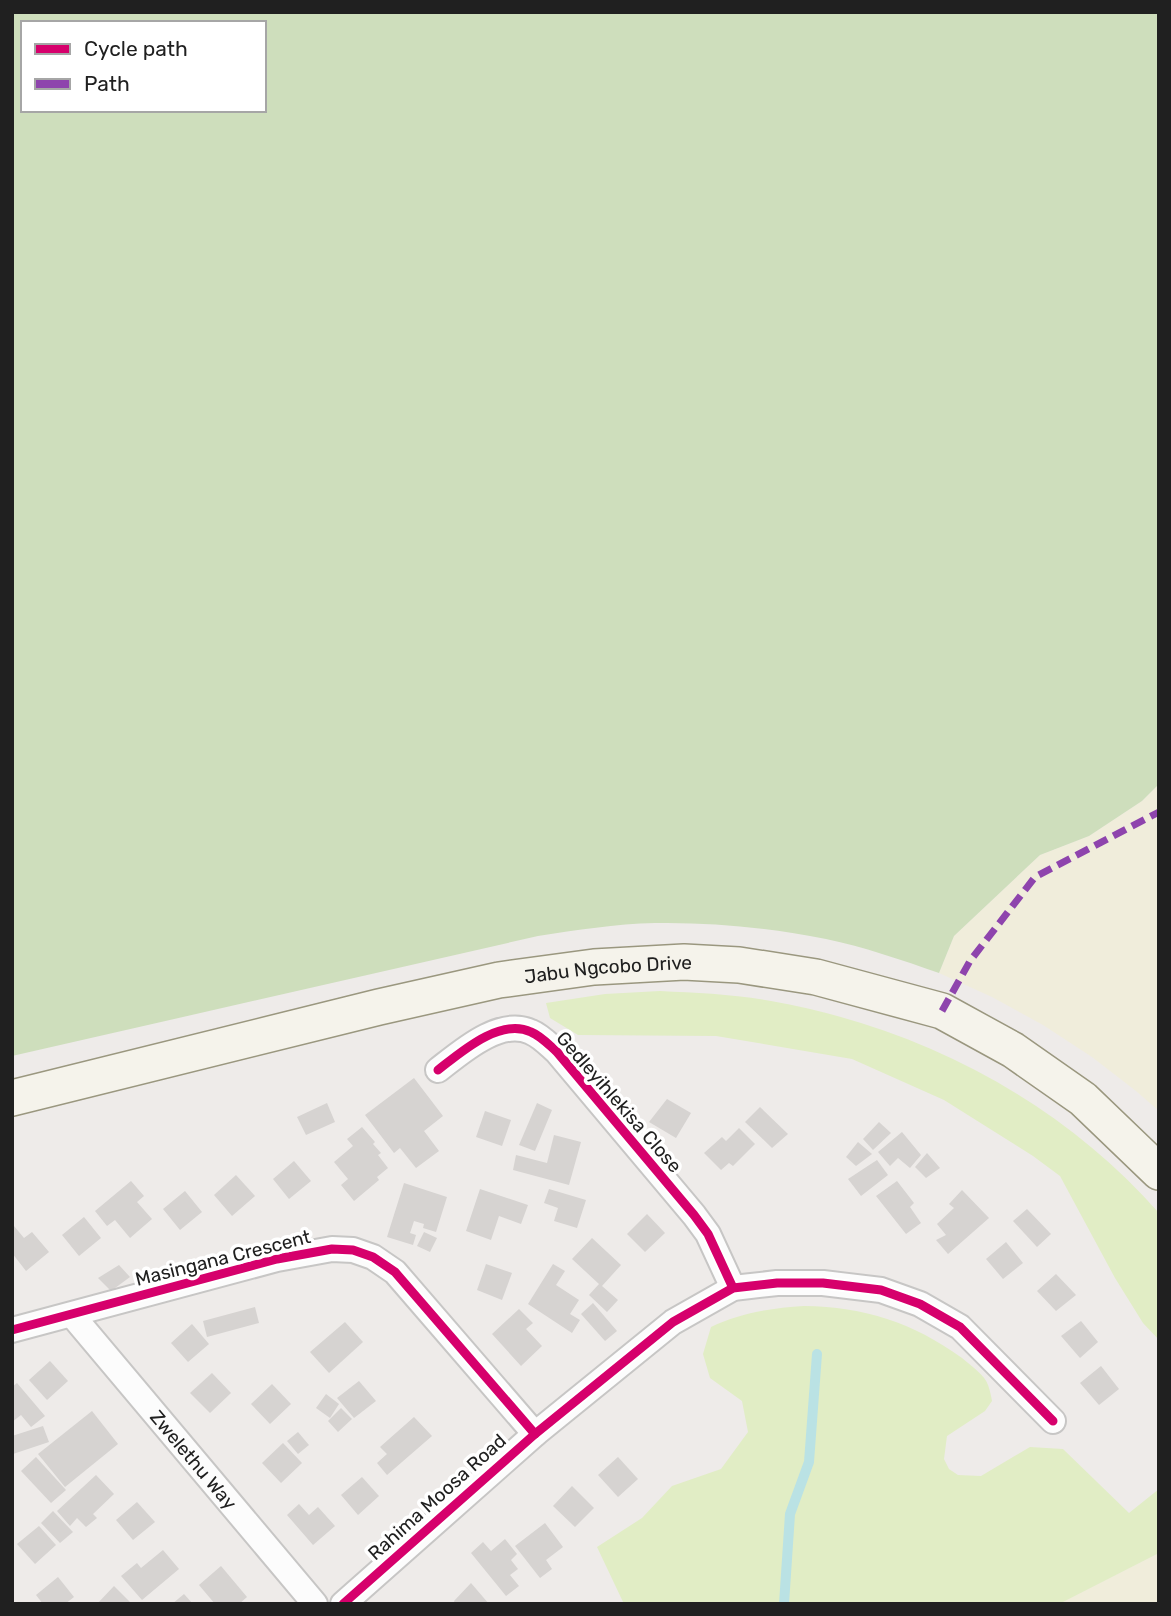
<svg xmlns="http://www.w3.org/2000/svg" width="1171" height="1616" font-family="Rubik,sans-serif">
<rect width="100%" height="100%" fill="#eeebe9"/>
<g fill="#f0eddb">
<polygon points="1159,784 1159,1111 1136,1091 1092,1057 1043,1025 992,997 939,973 954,936 1040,855 1089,836 1142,801"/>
<polygon points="1159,1553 1159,1604 1059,1604 1062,1602"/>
</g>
<g fill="#e1edc5">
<path d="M660,991c37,2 74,3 111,10 147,26 288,98 388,212v127l-16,-17 -28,-45 -55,-102 -27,-20 -89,-56 -92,-41 -136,-23 -138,-1 -28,-17 -4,-15 59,-9z"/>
<path d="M804,1306c61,1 108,16 158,52 8,7 23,17 26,27 2,5 3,11 4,16l-7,10 -38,25 -3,23 5,10 9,6 23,1 49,-29 33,2 66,64 30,-24v64l-100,51h-435l-27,-57 45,-29 30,-32 49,-17 27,-37 -6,-31 -32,-23 -7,-24 8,-27c29,-14 60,-19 93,-21z"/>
</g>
<path fill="#cedebc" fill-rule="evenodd" d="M12,12h1147v772l-17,17 -53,35 -49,19 -86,81 -15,37c-37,-13 -75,-26 -113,-34 -57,-11 -114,-17 -171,-16 -40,1 -78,7 -117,13l-526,120zM23,23h241v87h-241z"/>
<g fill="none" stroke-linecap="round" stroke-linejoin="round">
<polyline stroke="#bae2e4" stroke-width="10" points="784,1604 790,1514 809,1462 817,1354"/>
</g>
<g fill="#d6d3d1">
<polygon points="414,1078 443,1116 424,1131 439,1151 416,1168 400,1148 394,1153 365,1115"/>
<polygon points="667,1099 691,1113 676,1138 649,1122"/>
<polygon points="327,1103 335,1122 306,1135 297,1117"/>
<polygon points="537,1103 552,1110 535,1151 519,1145"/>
<polygon points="760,1107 788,1134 772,1148 745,1122"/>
<polygon points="485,1111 511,1120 502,1146 476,1137"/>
<polygon points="879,1122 891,1133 873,1150 863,1139"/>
<polygon points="362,1127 375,1142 373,1144 381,1153 378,1155 388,1168 377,1177 379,1180 354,1201 341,1185 348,1179 334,1162 353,1146 347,1139"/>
<polygon points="739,1128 755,1144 733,1166 729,1163 721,1170 704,1153 722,1137 726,1141"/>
<polygon points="902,1132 921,1155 910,1168 898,1158 890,1166 878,1152"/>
<polygon points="554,1135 581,1142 569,1185 513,1170 516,1155 547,1163"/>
<polygon points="858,1142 872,1154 856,1166 846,1157"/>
<polygon points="927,1153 940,1168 926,1178 915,1167"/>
<polygon points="877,1160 888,1175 861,1196 848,1179"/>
<polygon points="294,1161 311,1181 289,1199 273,1179"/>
<polygon points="236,1175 255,1196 232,1216 214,1195"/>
<polygon points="131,1181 144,1196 137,1202 152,1219 130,1238 115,1220 107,1226 95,1211"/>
<polygon points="897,1181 914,1203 910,1207 921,1223 906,1234 876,1196"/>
<polygon points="404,1183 447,1197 436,1232 423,1228 424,1224 414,1221 410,1233 416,1235 413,1245 387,1237"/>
<polygon points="480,1189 528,1205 521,1224 499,1216 491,1240 466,1231"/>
<polygon points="549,1189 586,1200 577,1228 554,1221 558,1208 544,1203"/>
<polygon points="962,1190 989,1218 948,1254 936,1240 946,1235 937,1224 954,1208 949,1204"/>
<polygon points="185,1191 202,1212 180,1230 163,1209"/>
<polygon points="1027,1209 1051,1234 1037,1247 1013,1221"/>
<polygon points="647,1214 665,1233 645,1252 627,1234"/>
<polygon points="84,1217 101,1238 79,1256 62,1235"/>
<polygon points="14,1226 24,1238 32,1232 49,1252 26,1271 12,1253 12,1228"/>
<polygon points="424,1232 437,1238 430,1252 417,1246"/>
<polygon points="592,1238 621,1265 602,1286 618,1300 607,1312 589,1295 599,1284 572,1259"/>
<polygon points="1006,1242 1023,1263 1003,1279 986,1259"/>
<polygon points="486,1264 512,1273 502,1300 477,1290"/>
<polygon points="553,1264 565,1271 556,1285 579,1300 570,1314 580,1320 572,1333 528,1304"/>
<polygon points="119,1265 130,1277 111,1291 98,1278"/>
<polygon points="1056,1274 1076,1295 1056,1311 1037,1291"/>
<polygon points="593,1303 617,1331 605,1341 581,1314"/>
<polygon points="255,1307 259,1323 207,1337 203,1321"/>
<polygon points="519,1309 533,1323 526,1329 542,1346 521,1366 492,1334"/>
<polygon points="1081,1321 1098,1342 1080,1358 1061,1336"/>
<polygon points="345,1322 363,1342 329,1373 310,1352"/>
<polygon points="192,1324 209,1344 188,1362 171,1343"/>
<polygon points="50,1361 68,1381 47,1400 29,1380"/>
<polygon points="1101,1366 1119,1389 1099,1405 1080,1383"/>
<polygon points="212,1373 231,1393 210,1413 190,1393"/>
<polygon points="359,1381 376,1401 354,1418 337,1398"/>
<polygon points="17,1383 45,1416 31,1427 21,1415 12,1422 12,1387"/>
<polygon points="272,1384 291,1404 270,1424 251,1404"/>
<polygon points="326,1394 339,1404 330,1418 316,1408"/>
<polygon points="341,1408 352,1419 338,1432 328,1421"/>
<polygon points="92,1411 118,1444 65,1487 38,1454"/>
<polygon points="414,1417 432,1436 387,1475 377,1463 387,1454 380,1447"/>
<polygon points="43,1426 49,1442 13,1454 12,1436"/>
<polygon points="298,1432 309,1445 298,1454 287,1441"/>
<polygon points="283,1443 302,1463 281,1483 262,1463"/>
<polygon points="36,1457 66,1490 51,1503 21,1471"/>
<polygon points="618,1457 638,1479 618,1497 598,1475"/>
<polygon points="96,1475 114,1494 93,1514 97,1518 86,1527 77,1518 70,1526 57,1511"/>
<polygon points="362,1477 379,1496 358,1515 341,1495"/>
<polygon points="572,1486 594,1508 575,1527 553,1506"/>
<polygon points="137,1502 155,1522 133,1540 116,1520"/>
<polygon points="299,1504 309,1515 318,1507 335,1526 313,1545 287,1515"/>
<polygon points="53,1511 73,1532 60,1543 41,1523"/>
<polygon points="545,1523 563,1547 546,1560 552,1569 540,1578 515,1546"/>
<polygon points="39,1526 56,1545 35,1564 17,1544"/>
<polygon points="505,1539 517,1554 511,1560 518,1569 510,1575 519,1586 506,1596 471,1553 483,1542 491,1551"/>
<polygon points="163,1550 179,1569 142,1600 121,1576 137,1563 141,1568"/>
<polygon points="221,1566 247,1597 239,1604 215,1604 199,1585"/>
<polygon points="58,1577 74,1597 65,1604 43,1604 36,1595"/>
<polygon points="471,1583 489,1604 455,1604 454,1601"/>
<polygon points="114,1586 132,1604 97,1604"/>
<polygon points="184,1594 193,1604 172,1604"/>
</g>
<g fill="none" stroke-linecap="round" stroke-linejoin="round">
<g stroke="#c7c6c5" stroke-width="28">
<g id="street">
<path d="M438,1070c22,-17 62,-53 93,-38 10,4 18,13 26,20l137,163 14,19 25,54"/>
<path id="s1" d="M72,1315l243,289"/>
<polyline points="12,1330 277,1259 332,1249 353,1250 373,1257 395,1272 535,1434"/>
<polyline points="343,1604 535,1434 673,1322 733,1288 777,1283 823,1283 881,1290 920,1304 960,1327 1053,1421"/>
</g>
</g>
<g stroke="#9a977f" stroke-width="38">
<g id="secondary">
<path id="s2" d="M12,1098l367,-91 120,-27 95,-13 90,-5 55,3 77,12 126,34 71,39 70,49 76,73"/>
</g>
</g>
<use href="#street" stroke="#fcfcfc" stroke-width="24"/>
<use href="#secondary" stroke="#f5f3eb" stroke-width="35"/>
<polyline stroke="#8e44ad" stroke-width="7" stroke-dasharray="14 7" stroke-linecap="butt" points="942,1011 970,961 1035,877 1159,812"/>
<g stroke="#fff" stroke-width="13">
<g id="cycleway">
<path d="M438,1070c22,-17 62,-53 93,-38 10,4 18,13 26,20l137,163 14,19 25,54"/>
<polyline points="12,1330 277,1259 332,1249 353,1250 373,1257 395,1272 535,1434"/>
<polyline points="343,1604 535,1434 673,1322 733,1288 777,1283 823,1283 881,1290 920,1304 960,1327 1053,1421"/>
</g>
</g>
<use href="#cycleway" stroke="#d6006c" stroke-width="9"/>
</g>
<g text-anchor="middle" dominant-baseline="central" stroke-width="7" stroke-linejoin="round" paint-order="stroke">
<g font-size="19" fill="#202020" stroke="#fff">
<text stroke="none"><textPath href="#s2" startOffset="611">Jabu Ngcobo Drive</textPath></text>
<text transform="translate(619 1102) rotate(49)">Gedleyihlekisa Close</text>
<text transform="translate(223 1258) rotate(-14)">Masingana Crescent</text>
<text stroke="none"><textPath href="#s1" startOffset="189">Zwelethu Way</textPath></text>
<text transform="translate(437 1497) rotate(-42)">Rahima Moosa Road</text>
</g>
</g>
<rect width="1171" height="1616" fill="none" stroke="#202020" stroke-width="28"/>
<rect x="21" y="21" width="245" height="91" fill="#ffffff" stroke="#a6a6a6" stroke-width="2"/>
<rect x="35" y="44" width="35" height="10" fill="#d6006c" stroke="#a6a6a6" stroke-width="2"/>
<text x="84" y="56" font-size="21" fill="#202020">Cycle path</text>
<rect x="35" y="79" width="35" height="10" fill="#8e44ad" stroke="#a6a6a6" stroke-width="2"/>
<text x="84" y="91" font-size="21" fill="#202020">Path</text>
</svg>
